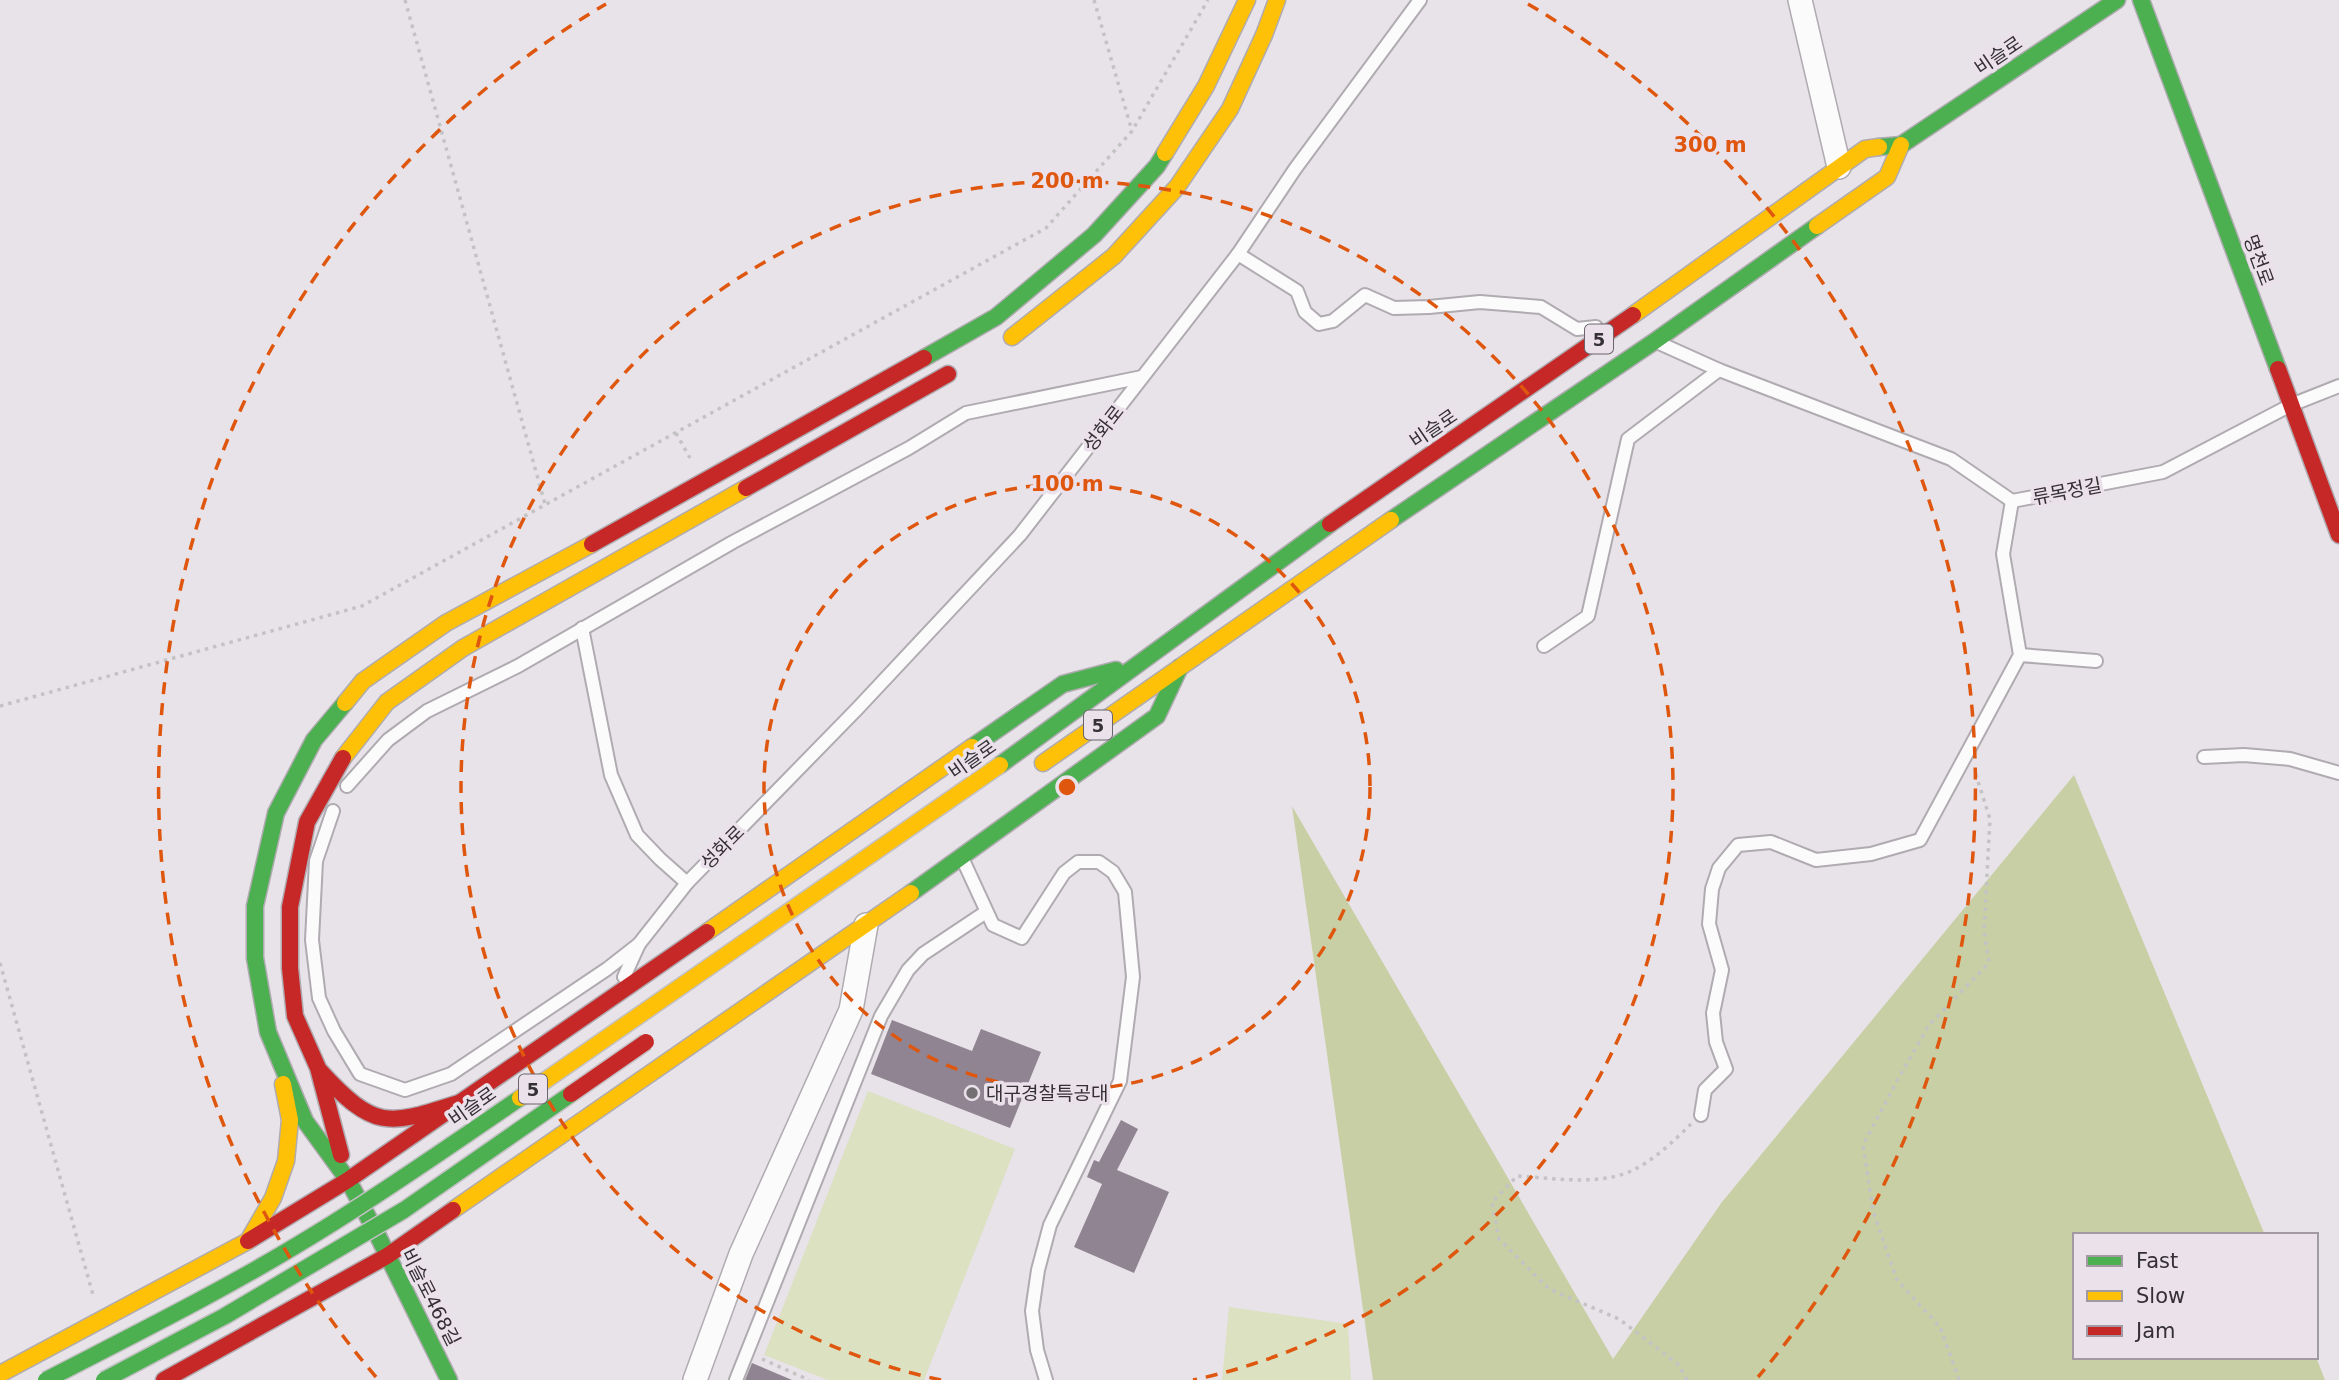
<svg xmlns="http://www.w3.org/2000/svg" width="2339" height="1380" font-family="'DejaVu Sans','Noto Sans KR',sans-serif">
<rect width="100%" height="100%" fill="#e8e3e9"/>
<g fill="#dbe1c1">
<polygon points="868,1091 1015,1149 924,1380 828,1380 764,1355"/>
<polygon points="1229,1307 1348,1324 1351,1380 1222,1380"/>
</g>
<polygon fill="#c8cfa5" points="2074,775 2265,1235 2075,1235 2075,1357 2316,1357 2325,1380 1373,1380 1292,806 1613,1359 1722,1202"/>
<g fill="#908492">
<polygon points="892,1020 972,1051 981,1029 1041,1052 1010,1128 871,1074"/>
<polygon points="1121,1120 1138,1129 1117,1170 1169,1192 1134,1273 1074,1247 1102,1184 1087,1177 1094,1160 1099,1162"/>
<polygon points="752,1363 792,1380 745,1380"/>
</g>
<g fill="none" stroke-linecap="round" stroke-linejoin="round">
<g stroke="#afabb0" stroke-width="16">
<g id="lane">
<polyline points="1238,254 1297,291 1305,312 1319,324 1333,321 1365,295 1394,308 1429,307 1480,302 1541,307 1577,329 1596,327"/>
<polyline points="1659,343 1719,370 1951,459 2012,501 2163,472 2291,405 2339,386"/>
<polyline points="582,628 611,775 637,835 660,859 687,883"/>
<polyline points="1544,646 1588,616 1628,439 1719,370"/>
<polyline points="2020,655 2096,661"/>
<polyline points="2204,757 2244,755 2290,759 2339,773"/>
<polyline points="347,786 388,740 427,711 518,666 733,542 909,448 966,413 1142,377"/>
<polyline points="333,811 316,861 312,940 319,998 334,1031 360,1074 405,1090 451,1074 607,969 639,944"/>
<polyline points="963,860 993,925 1022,938 1064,873 1078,862 1099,862 1113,872 1125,892 1133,977 1120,1081 1050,1225 1038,1270 1032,1311 1037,1350 1046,1380"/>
<polyline points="624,977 639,944 687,883 857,709 1020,535 1238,254 1295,169 1420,0"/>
<polyline points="1701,1115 1705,1090 1726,1069 1716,1042 1713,1013 1722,970 1709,924 1712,889 1719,868 1738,845 1771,842 1816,860 1871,854 1920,840 2020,655 2003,554 2012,501"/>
<polyline points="736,1380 881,1016 908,970 923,954 986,912"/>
</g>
</g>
<g stroke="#afabb0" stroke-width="26">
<g id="street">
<polyline points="1800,0 1839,167"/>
<polyline points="695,1380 741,1254 851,1010 866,925"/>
</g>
</g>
<g stroke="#afabb0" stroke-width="19">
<g id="fast">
<polyline points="2141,0 2278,369"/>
<polyline points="1879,147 1901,145 2117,0"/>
<polyline points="924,358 996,317 1094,235 1157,166 1165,153"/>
<polyline points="1391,520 1655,341 1817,226"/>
<polyline points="345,703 314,740 276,813 255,906 255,958 268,1032 305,1121 348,1180 376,1232"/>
<polyline points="972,747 1063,684 1116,670"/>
<polyline points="1000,765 1330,524"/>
<polyline points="911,893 1157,716 1180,667"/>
<polyline points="376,1232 449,1380"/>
</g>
</g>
<g stroke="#afabb0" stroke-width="19">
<g id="slow">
<polyline points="1165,153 1206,86 1247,0"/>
<polyline points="1817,226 1887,177 1901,145"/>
<polyline points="1633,315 1865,149 1879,147"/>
<polyline points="1012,337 1114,256 1177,187 1230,109 1264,35 1277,0"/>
<polyline points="345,703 363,681 446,623 592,544"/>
<polyline points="343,758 387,702 463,648 746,488"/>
<polyline points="1043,763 1391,520"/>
<polyline points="707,932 972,747"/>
<polyline points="453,1210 911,893"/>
<polyline points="0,1374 248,1241 273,1198 286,1161 290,1120 283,1084"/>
</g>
</g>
<g stroke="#afabb0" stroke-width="19">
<g id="jam">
<polyline points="2278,369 2339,535"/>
<polyline points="746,488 948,374"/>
<polyline points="1330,524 1633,315"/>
<polyline points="592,544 924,358"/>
<path d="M320,1071c57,62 69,54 145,30"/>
<polyline points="341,1155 318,1068 295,1016 290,968 290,907 307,822 343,758"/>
<polyline points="248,1241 348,1180 707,932"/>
<polyline points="164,1380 387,1256 453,1210"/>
</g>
</g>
<g stroke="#c4c3c4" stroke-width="3.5" stroke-dasharray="3.5 5" stroke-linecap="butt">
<polyline points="405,0 545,504"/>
<polyline points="1094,0 1132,131"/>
<polyline points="676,433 690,458"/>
<polyline points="0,706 362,606 1046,228 1132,131 1208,0"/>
<polyline points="0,963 93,1295"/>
<polyline points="762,1359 809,1380"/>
<path d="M1687,1380l-8,-15 -60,-46 -70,-30 -50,-50 -7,-37 25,-26c35,2 81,10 114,-5 21,-9 44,-31 60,-47"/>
<polyline points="1959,1380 1940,1327 1897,1280 1873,1211 1863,1145 1898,1079 1929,1025 1989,963 1984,931 1990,819 1975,772"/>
</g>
<use href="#lane" stroke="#fcfbfc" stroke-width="12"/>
<use href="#street" stroke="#fcfbfc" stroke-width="23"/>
<use href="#fast" stroke="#4caf50" stroke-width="16"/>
<use href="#slow" stroke="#ffc107" stroke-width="16"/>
<use href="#jam" stroke="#c62828" stroke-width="16"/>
<g stroke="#c3c0c3" stroke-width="19" stroke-linecap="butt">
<g id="fast-bridge">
<path d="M46,1380c89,-46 180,-91 266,-144 71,-43 139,-91 208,-138"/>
<polyline points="104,1380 225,1316 404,1210 571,1094"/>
</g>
</g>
<g stroke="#c3c0c3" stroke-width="19" stroke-linecap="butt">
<polyline id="slow-bridge" points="520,1098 1000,765"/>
</g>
<g stroke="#c3c0c3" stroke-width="19" stroke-linecap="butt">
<polyline id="jam-bridge" points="571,1094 646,1042"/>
</g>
<use href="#fast-bridge" stroke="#4caf50" stroke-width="16"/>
<use href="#slow-bridge" stroke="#ffc107" stroke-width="16"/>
<use href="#jam-bridge" stroke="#c62828" stroke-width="16"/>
</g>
<g fill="none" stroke="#df570e" stroke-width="3.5" stroke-dasharray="12 9">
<circle cx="1067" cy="787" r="303"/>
<path d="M941 1380A606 606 0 1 1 1193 1380"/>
<path d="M376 1377A909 909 0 0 1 606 4M1528 4A909 909 0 0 1 1758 1377"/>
</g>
<circle fill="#736f73" stroke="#eae1eb" stroke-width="2.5" cx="972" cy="1093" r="7"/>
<g text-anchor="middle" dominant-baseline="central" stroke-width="7" stroke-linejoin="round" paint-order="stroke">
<g fill="#eae1eb" stroke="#6b656b" stroke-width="2">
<rect x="1585" y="324.5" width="28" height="29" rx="5"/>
<rect x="1084" y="710.5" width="28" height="29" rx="5"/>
<rect x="519" y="1074.5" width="28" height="29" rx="5"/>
</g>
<g font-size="18" font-weight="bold" fill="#343034">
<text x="1599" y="339">5</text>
<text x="1098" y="725">5</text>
<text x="533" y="1089">5</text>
</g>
<g font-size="19" fill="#343034" stroke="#eae1eb">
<text transform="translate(1998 55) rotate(-34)">비슬로</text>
<text transform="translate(2259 260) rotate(70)">명천로</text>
<text transform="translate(1103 428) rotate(-52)">성화로</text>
<text transform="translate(1433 428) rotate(-34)">비슬로</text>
<text transform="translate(2067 491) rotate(-11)">류목정길</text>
<text transform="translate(972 759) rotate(-35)">비슬로</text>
<text transform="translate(722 847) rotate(-45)">성화로</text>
<text transform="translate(472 1106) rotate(-35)">비슬로</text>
<text transform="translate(431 1297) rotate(63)">비슬로468길</text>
</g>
<g font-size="19" fill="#343034" stroke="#eae1eb" text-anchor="start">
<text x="986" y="1093">대구경찰특공대</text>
</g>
</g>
<circle cx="1067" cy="787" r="10" fill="#df570e" stroke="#eae1eb" stroke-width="3.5"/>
<g font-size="21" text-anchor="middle" font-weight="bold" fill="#df570e" stroke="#eae1eb" stroke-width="7" stroke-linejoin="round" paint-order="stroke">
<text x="1710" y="152">300 m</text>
<text x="1067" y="188">200 m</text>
<text x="1067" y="491">100 m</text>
</g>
<rect x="2073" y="1233" width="245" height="126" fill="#eae1eb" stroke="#a19aa2" stroke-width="2"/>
<rect x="2087" y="1256" width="35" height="10" fill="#4caf50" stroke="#a19aa2" stroke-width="2"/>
<text x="2136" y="1268" font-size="21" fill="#343034">Fast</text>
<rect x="2087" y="1291" width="35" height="10" fill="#ffc107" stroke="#a19aa2" stroke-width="2"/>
<text x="2136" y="1303" font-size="21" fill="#343034">Slow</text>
<rect x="2087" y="1326" width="35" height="10" fill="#c62828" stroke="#a19aa2" stroke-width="2"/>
<text x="2136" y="1338" font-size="21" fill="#343034">Jam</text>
</svg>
